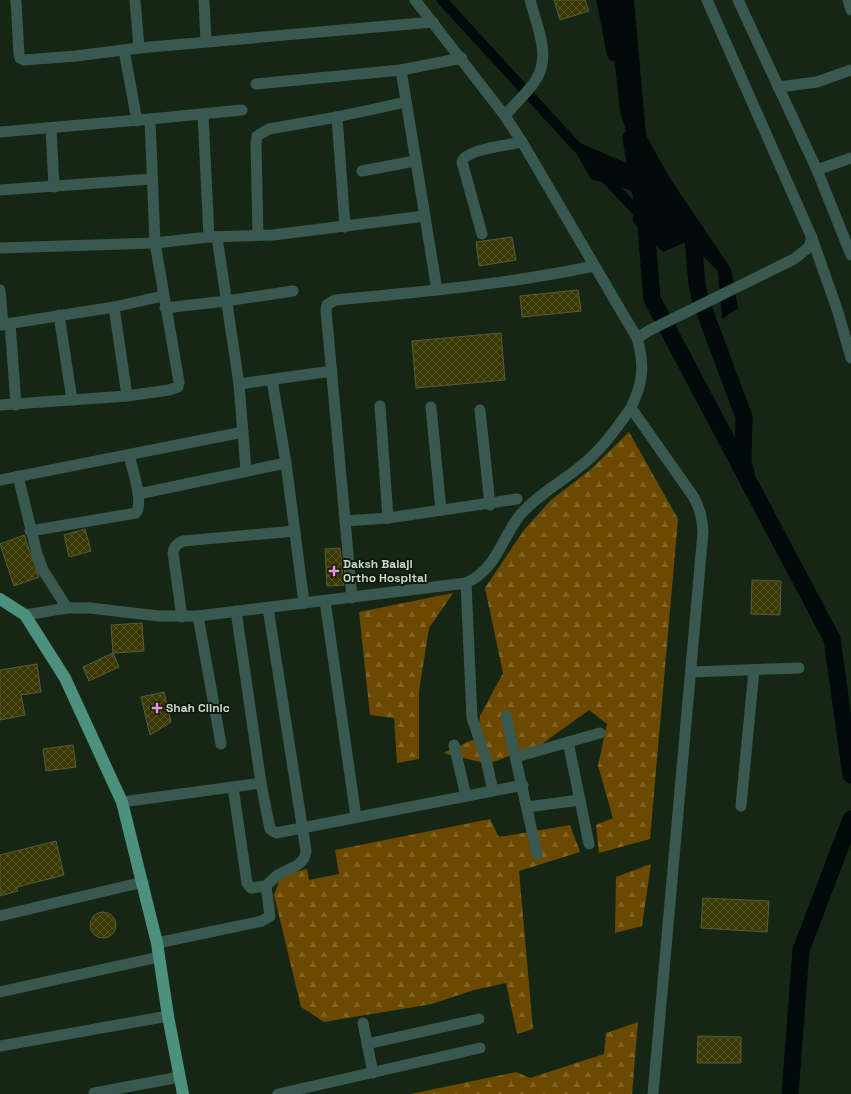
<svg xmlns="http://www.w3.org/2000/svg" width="851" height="1094" font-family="'Space Grotesk',sans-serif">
<defs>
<pattern id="forest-firs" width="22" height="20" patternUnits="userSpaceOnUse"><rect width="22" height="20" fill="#6c4901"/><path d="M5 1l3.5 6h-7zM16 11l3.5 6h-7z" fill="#806225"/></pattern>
<pattern id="building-cross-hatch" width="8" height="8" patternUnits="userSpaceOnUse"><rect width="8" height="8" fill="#3a3900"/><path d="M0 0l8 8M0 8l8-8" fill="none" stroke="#555524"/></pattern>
</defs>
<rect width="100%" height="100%" fill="#162614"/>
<g fill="url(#forest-firs)">
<polygon points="629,432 678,519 650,839 599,853 596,825 613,818 598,766 607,724 589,710 542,744 488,764 443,753 477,738 480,716 503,673 485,588 524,530 551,500 590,470"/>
<polygon points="453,593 429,628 419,691 419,759 397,763 394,718 370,715 359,612"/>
<polygon points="490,819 499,837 570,825 580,852 519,871 533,1029 517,1034 506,983 474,990 432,1004 324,1022 301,1007 274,895 281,876 307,869 309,880 339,874 335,850"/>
<polygon points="651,864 642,926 615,933 616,877"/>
<polygon points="638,1022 632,1094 411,1094 516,1072 530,1078 604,1054 606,1033"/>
</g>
<polygon fill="#01090b" points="608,0 634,0 646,135 669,177 731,269 738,308 722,319 718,271 688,241 663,252 633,222 633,191 591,179 567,137 637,168 620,111"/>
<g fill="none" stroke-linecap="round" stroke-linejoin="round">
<g stroke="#01090b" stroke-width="10">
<polyline points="442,0 577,147"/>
<polyline points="603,175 642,217"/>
</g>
<g stroke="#01090b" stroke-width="17">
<polyline points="605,0 615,53"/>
<polyline points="631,138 640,191"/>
<polyline points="645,215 652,299 832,639 851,775"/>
<polyline points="682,228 693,238 697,284 700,299 744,417 743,463 746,472"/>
<polyline points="790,1094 801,950 851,819"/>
</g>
</g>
<g fill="url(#building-cross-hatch)" stroke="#595a40">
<polygon points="554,0 585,0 589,11 560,20"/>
<polygon points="512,237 516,260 479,266 476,242"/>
<polygon points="578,290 581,311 522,317 520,296"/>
<polygon points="501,333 505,380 416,388 412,341"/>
<polygon points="85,529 91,551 69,557 64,535"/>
<polygon points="24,535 39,577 14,586 0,544"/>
<polygon points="340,548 344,585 327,586 325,549"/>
<polygon points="752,580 781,581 780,615 751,614"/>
<polygon points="142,623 144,651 113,653 111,625"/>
<polygon points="113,653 119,667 89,681 83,667"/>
<polygon points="37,664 41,692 21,695 25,715 0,720 0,670"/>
<polygon points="164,692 171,722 150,735 141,697"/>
<polygon points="73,745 76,767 46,771 43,749"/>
<polygon points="56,841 64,875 17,887 18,891 0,896 0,855"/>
<polygon points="703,898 769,901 767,932 701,928"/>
<circle cx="103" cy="925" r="13"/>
<polygon points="698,1036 741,1037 741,1063 697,1063"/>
</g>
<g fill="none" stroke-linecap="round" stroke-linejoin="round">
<g stroke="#395950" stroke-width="11">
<polyline points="16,0 19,55 20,58 24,60 76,56 139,48 433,22"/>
<polyline points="135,0 139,48"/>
<polyline points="204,0 206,42"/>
<polyline points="415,0 505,116"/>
<path d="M530,0c6,24 21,54 7,78 -8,14 -22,25 -32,38l17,26 115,196c8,28 6,44 -6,70l62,88c7,12 9,22 10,36l-50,562"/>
<polyline points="738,0 817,170 851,255"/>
<polyline points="848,0 851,10"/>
<polyline points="124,50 137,121"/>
<polyline points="256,84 401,70"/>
<polyline points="778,87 817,82 851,70"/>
<polyline points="203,114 209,237"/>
<polyline points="337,117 345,227"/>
<polyline points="51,128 54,187"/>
<polyline points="0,132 150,119"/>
<polyline points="817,170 851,158"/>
<polyline points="362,171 415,161"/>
<polyline points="0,190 152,179"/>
<path d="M482,234l-20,-72c3,-13 48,-17 60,-20"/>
<polyline points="258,235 256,144 257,136 269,129 337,117 406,102"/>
<polyline points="217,237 239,384 246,471"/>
<polyline points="812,238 838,312 851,358"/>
<polyline points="0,248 155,243 209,237 273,235 425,216"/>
<polyline points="0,290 3,325"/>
<polyline points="437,290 401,70 462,58"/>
<polyline points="114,307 127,396"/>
<polyline points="165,308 226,301 293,291"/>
<polyline points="59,315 72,400"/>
<polyline points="10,323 16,405"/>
<polyline points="0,325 114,307 163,296"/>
<polyline points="637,338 650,330 794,259 809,247 812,238 707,0"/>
<polyline points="272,380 286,463 304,603"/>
<polyline points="239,384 332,371"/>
<polyline points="0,405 127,396 169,390 178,387 179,382 155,243 150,119 242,110"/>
<polyline points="380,406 388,518"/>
<polyline points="431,407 441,510"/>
<polyline points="480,410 490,505"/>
<polyline points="18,476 37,554 43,570 67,608"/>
<polyline points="0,480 243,432"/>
<polyline points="138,494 286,463"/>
<polyline points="345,521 388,518 517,499"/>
<path d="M30,531l106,-18c8,-12 -4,-44 -7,-58"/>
<polyline points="466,583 472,718 486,759 493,791"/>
<path d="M352,598l-26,-288 1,-5 8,-5c87,-8 174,-16 259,-34"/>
<polyline points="325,601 356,817"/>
<polyline points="236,611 261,783"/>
<path d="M25,615l42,-7h23l69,8h39l268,-33c31,-14 35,-44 54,-68 20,-23 46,-35 68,-55 17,-15 30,-34 43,-52"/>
<polyline points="198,616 221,744"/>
<path d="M182,617l-9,-64c1,-7 4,-9 10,-12l112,-10"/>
<polyline points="691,672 799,668"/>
<polyline points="506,716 537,854"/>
<polyline points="568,742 589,844"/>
<polyline points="454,745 466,796"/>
<polyline points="516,757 600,733"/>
<polyline points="122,802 261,783 270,829 276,833 523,785"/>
<polyline points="741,806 754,670"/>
<polyline points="527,807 580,800"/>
<path d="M266,886c4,-4 8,-8 12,-11 11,-7 27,-9 28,-24l-38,-243"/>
<polyline points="0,916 143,882"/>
<polyline points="157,943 262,921 270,916 266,886 251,888 247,883 233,787"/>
<polyline points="0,992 159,957"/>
<polyline points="363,1023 373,1073"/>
<polyline points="367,1044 479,1019"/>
<polyline points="0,1046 168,1016"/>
<polyline points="94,1093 180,1077"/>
<polyline points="278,1094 480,1048"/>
</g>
<polyline stroke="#4b917e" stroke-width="12" points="0,599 25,615 65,678 122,802 157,943 168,1016 183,1094"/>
</g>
<g fill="#f391d5" stroke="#0d1c0b" stroke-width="1.5">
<path d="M332 565h4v4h4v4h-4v4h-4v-4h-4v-4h4z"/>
<path d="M155 702h4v4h4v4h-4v4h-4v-4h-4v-4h4z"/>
</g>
<g text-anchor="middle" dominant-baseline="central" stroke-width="4" stroke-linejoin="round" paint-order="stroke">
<g font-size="12" font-weight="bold" fill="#cdd7cb" stroke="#0d1c0b" text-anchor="start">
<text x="343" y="564">Daksh Balaji<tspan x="343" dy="14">Ortho Hospital</tspan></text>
<text x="166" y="708">Shah Clinic</text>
</g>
</g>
</svg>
